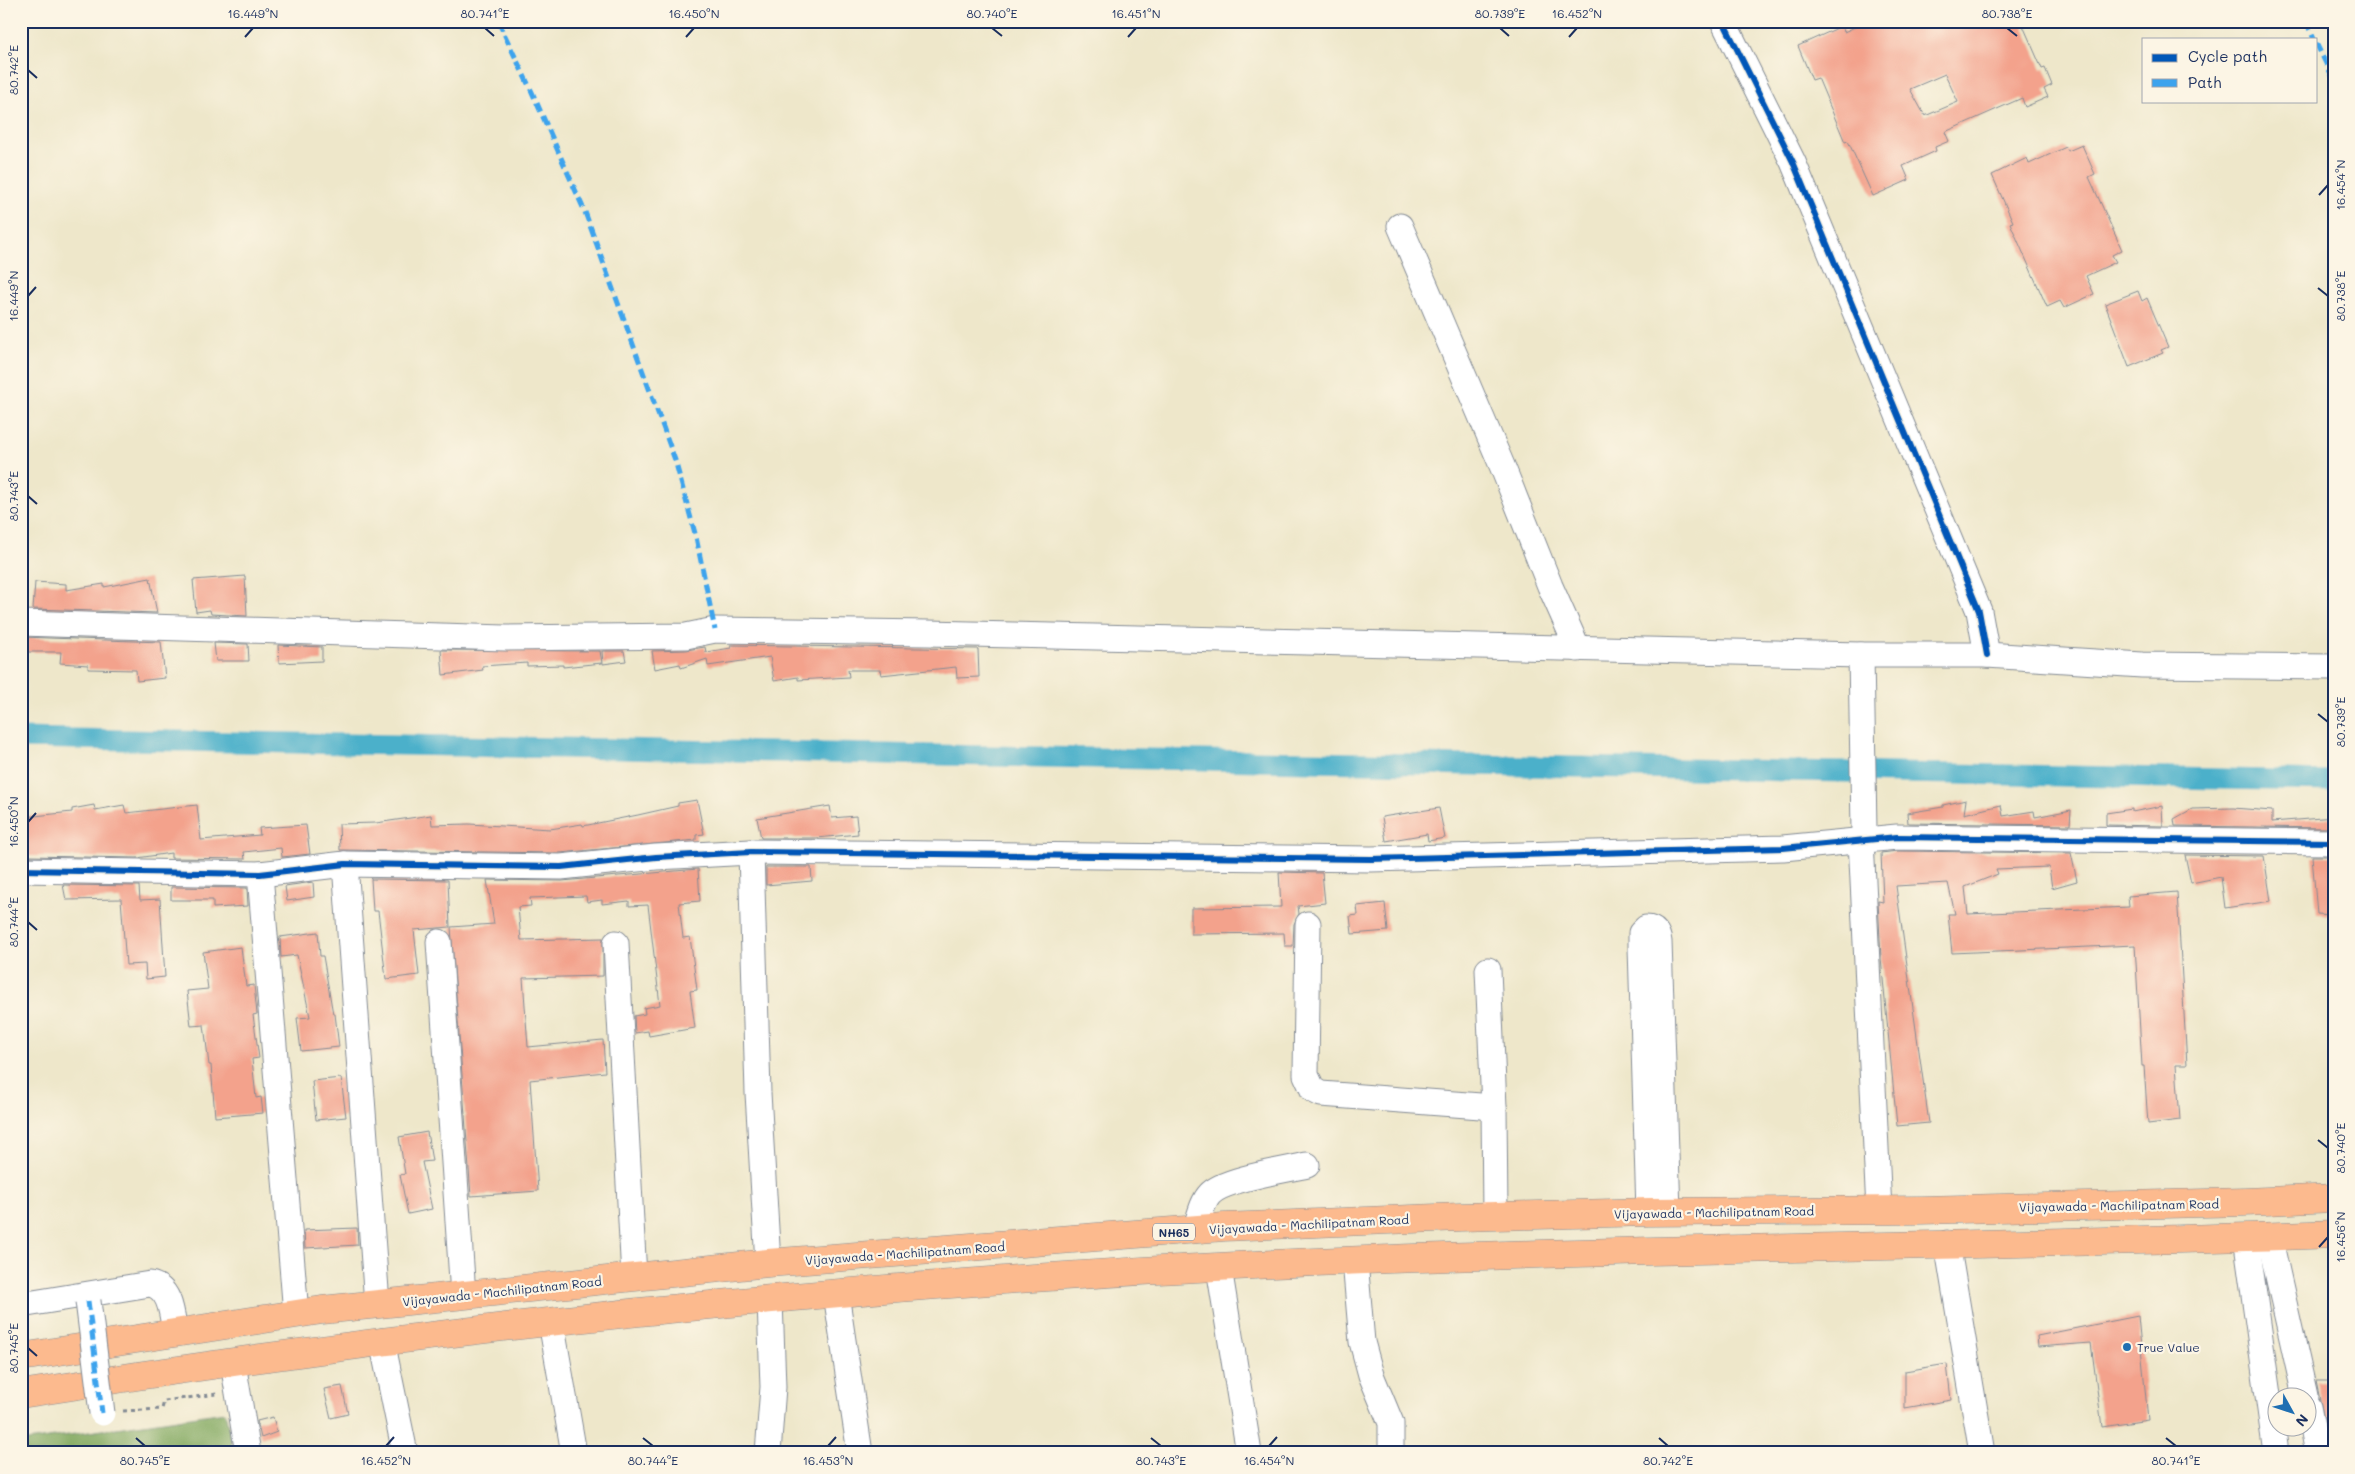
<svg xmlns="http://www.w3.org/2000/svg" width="2355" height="1474" font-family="Mali,sans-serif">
<rect width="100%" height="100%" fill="#fcf5e5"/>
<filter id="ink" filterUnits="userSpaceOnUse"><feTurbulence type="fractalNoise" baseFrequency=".02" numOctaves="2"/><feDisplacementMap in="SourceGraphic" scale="10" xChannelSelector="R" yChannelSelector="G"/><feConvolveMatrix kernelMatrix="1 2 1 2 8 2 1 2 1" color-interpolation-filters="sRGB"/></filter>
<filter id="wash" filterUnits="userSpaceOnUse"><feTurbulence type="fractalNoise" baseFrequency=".0096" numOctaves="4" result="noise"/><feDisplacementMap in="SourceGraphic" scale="20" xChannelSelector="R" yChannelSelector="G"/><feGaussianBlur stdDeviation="1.12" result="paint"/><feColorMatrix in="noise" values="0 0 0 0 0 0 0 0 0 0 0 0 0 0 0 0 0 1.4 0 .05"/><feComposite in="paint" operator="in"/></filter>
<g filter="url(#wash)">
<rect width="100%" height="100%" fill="#eee7ca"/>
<polygon fill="#81a85f" stroke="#4e6c5e" points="225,1412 234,1453 21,1453 21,1442"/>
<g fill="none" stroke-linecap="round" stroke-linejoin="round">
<polyline stroke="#4bb0ca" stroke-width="21" points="21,738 2334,781"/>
</g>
<g id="blocks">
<g fill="#f3a28c" fill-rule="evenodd">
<path d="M1868,21h153l21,48 3,-1 7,17 -8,4 4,8 -23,10 -3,-9 -77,34 4,9 -14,6 1,4 -33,15 6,14 -36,16 -25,-55 -3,1 -27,-64 -6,2 -14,-34 44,-20 2,6zM1945,74l13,28 -33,14 -15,-27z"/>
<polygon points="2082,145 2095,174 2089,177 2122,250 2112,255 2116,262 2086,276 2094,294 2064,308 2060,301 2047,307 2010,223 2013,222 1992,175 2027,158 2029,164 2066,147 2068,151"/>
<polygon points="2138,291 2142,301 2147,298 2168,347 2161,350 2163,353 2129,367 2105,304"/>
<polygon points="245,576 247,616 211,614 210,610 196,612 193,580"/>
<polygon points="150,578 157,613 33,609 35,582 66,584 66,590 104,584 104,587"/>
<polygon points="21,637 161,642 165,678 137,681 136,670 88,669 88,665 60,663 61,652 21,652"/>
<polygon points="214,643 248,644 249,661 216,661"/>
<polygon points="278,645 322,647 322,661 279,663"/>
<polygon points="730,645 978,649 979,677 957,678 956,667 881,675 880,670 848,670 849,677 798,680 798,677 774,681 770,657 708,666 707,659 681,668 680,664 655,669 652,651 686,650 705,647 706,652 731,648"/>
<polygon points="441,650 600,651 602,663 563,667 563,665 527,666 527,663 482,666 483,670 443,675"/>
<polygon points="602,651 624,651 626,661 603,664"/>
<polygon points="697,800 704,834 696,835 696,840 560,853 340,850 339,824 376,823 431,815 432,825 469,824 550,829 582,824 583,826 638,815 678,806 678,803"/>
<polygon points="1966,800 1964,814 2001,805 2003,816 2034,811 2035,817 2071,810 2070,825 1908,823 1907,813 1943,807 1943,805"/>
<polygon points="94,805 95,810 124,805 126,813 197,805 201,840 260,835 259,828 306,825 310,854 282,857 281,848 244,852 245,859 171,858 171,853 137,858 29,856 25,817 72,812 72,809"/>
<polygon points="830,806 832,818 856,816 858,834 817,838 761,838 757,818"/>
<polygon points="2162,806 2163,826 2106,825 2106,813 2132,809 2132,812"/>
<polygon points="1439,808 1445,838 1428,841 1427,834 1386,841 1382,817"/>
<polygon points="2233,808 2272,811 2272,822 2334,817 2334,828 2175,826 2174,819 2192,809"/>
<polygon points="1898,851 2071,853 2077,881 2052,888 2049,867 1996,869 1998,874 1965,887 1968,914 2129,907 2128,896 2177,892 2187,1065 2176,1065 2180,1120 2148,1124 2144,1066 2142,1066 2135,945 1952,953 1948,914 1955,914 1948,883 1896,886 1929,1123 1897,1126 1881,958 1878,901 1883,902 1881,853"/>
<polygon points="2185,855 2264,856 2271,901 2225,908 2221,877 2191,883"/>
<polygon points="2312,856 2334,856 2334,915 2317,914"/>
<polygon points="766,867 811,867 812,881 766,885"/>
<polygon points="698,869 700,901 679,903 683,938 690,937 697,990 690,991 695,1028 649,1036 648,1031 635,1033 634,1016 645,1014 644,1008 660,1005 648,905 629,906 629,901 602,904 602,900 587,902 586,896 530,898 531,906 518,907 521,940 603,938 603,976 523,978 528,1047 603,1040 605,1072 530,1080 538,1191 471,1196 451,927 494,924 487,880 562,881"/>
<polygon points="1279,872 1322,873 1325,903 1298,906 1299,914 1294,924 1293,946 1285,946 1284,933 1191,934 1191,908 1281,907"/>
<polygon points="371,879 448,880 450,927 414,930 419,975 386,979 378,911 373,911"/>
<polygon points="313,882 314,897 287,901 285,886"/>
<polygon points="63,885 139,886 140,900 160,899 165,977 146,979 145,964 126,965 121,899 66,900"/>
<polygon points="171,887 247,888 248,906 213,908 213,900 171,900"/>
<polygon points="1385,903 1388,931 1352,934 1350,916 1358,915 1357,906"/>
<polygon points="318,932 320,956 323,956 333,1014 335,1014 339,1047 301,1051 297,1018 310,1017 297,955 281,957 280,937"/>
<polygon points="241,947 246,986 254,985 257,1014 253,1015 259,1058 252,1059 256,1098 261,1097 263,1113 215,1117 211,1065 209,1065 204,1025 191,1026 187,991 208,989 203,952"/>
<polygon points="341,1078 346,1117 316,1120 312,1081"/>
<polygon points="427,1132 432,1161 422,1162 432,1209 408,1214 400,1175 405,1174 399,1137"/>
<polygon points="357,1228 358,1245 305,1248 304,1230"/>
<polygon points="2138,1316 2148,1420 2102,1427 2091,1343 2038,1347 2037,1336"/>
<polygon points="1947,1364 1951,1400 1905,1408 1905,1371"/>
<polygon points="2316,1381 2334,1381 2334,1453 2331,1453"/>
<polygon points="342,1386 348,1414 331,1418 324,1389"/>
<polygon points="273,1417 277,1432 261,1438 257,1421"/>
</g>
</g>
</g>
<g filter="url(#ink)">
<use href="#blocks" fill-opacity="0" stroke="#848b94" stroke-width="1"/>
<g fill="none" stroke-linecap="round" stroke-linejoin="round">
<g stroke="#848b94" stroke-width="27">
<g id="minor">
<polyline points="1723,21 1793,162 1979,611 1987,655"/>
<polyline points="1400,226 1503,468 1550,586 1578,649"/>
<polyline points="21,623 505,638 686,636 715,630 928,633 1861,655 1987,655 2142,665 2334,667"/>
<polyline points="1861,655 1864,830 1861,840 1879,1210"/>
<polyline points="751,852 758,1093 768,1263"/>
<polyline points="345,864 377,1304"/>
<polyline points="21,870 260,874 345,864 561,867 656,857 751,852 1371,859 1783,848 1897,837 2334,842"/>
<polyline points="260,874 296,1314"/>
<polyline points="1308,924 1306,1075 1313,1090 1321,1094 1494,1107"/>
<polyline points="439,942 463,1295"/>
<polyline points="616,943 634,1277"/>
<polyline points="1488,970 1494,1107 1495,1216"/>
<path d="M1649,1212l-8,-265v-14l5,-5c9,0 12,6 13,14l9,270"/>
<path d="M1195,1230c4,-11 7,-28 15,-36 13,-15 76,-24 97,-29"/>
<polyline points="2269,1236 2305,1396"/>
<polyline points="2246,1237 2276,1453"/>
<polyline points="1947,1243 1982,1453"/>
<polyline points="1355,1261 1362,1342 1371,1375 1391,1423 1391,1453"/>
<polyline points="1219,1268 1249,1453"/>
<polyline points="836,1294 860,1453"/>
<path d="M21,1305l129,-21c21,4 22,31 25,49"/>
<polyline points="551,1322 574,1453"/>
<polyline points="382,1341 405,1453"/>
<polyline points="233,1363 248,1453"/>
<polyline points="2308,1407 2317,1453"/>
<polyline points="768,1453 773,1387 770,1300"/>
</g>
</g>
<g stroke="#848b94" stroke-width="29">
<g id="highway">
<polyline points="21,1357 322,1310 768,1263 1224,1227 1460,1217 1649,1212 1921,1210 2245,1202 2334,1198"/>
<path d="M21,1394c452,-73 911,-118 1369,-135 314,-12 629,-13 944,-25"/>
</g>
</g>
<polyline stroke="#848b94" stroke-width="3" stroke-dasharray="4 4" stroke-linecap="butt" points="123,1411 162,1409 164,1401 217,1394"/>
<use href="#minor" stroke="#fff" stroke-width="25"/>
<use href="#highway" stroke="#fcba8e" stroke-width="28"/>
<g stroke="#848b94" stroke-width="27" stroke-linecap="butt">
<polyline id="minor-bridge" points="88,1301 102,1413"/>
</g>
<use href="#minor-bridge" stroke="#fff" stroke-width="25"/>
<g stroke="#3da3ed" stroke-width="5" stroke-dasharray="10 5" stroke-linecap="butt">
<polyline points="498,21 532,92 585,212 675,460 696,537 715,630"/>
<polyline points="2306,21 2314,39"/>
<polyline points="2316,43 2334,80"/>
<polyline points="88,1301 102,1413"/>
</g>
<g stroke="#fcf5e5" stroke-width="9">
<g id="cycleway">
<polyline points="1723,21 1793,162 1979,611 1987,655"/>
<polyline points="21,870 260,874 345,864 561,867 656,857 751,852 1371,859 1783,848 1897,837 2334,842"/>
</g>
</g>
<use href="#cycleway" stroke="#0057b8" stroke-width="6"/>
</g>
</g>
<path fill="none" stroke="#1b2f5e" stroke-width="2" d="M485,28l9,8M992,28l10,8M1500,28l9,8M2007,28l10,8M245,37l8,-9M686,37l8,-9M1128,37l8,-9M1569,37l8,-9M28,70l9,8M2319,195l9,-10M2318,288l10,8M28,296l8,-9M28,496l9,8M2318,714l10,8M28,822l8,-9M28,922l9,8M2318,1140l10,8M2319,1247l9,-10M28,1348l9,8M136,1438l9,8M643,1438l10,8M1151,1438l10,8M1659,1438l9,8M2166,1438l10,8M386,1446l8,-9M828,1446l8,-9M1269,1446l8,-9"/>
<circle fill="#1f6fb2" stroke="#fcf5e5" stroke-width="2" cx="2127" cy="1347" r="5"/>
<g text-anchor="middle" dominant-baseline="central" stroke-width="4.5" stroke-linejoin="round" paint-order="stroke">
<rect fill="#fcf5e5" stroke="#5e6a86" stroke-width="1" x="1153" y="1223.5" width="42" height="17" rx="4"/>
<g font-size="11" font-weight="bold" fill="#1b2f5e">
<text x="1174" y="1232">NH65</text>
</g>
<g font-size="12" fill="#1b2f5e" stroke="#fcf5e5">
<text transform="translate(2119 1205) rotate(-1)">Vijayawada - Machilipatnam Road</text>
<text transform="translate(1714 1212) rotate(-1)">Vijayawada - Machilipatnam Road</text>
<text transform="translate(1309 1224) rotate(-3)">Vijayawada - Machilipatnam Road</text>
<text transform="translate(905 1253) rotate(-4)">Vijayawada - Machilipatnam Road</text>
<text transform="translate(502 1291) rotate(-6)">Vijayawada - Machilipatnam Road</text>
</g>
<g font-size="12" fill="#1b2f5e" stroke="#fcf5e5" text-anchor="start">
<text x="2137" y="1347">True Value</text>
</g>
</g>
<rect width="2355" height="1474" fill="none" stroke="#fcf5e5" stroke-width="55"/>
<rect x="2142" y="38" width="175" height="65" fill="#fcf5e5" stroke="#a2a6af"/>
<rect x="2152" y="54" width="25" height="8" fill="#0057b8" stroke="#a2a6af"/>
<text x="2188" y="62" font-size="15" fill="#1b2f5e">Cycle path</text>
<rect x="2152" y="79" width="25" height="8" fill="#3da3ed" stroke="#a2a6af"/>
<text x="2188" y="88" font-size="15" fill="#1b2f5e">Path</text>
<g transform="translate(2292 1412) rotate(130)"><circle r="24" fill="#fcf5e5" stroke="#a2a6af"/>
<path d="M0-4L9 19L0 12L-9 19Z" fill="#1f6fb2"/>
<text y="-8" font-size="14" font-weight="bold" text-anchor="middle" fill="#1b2f5e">N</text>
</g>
<rect x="28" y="28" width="2300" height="1418" fill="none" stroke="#1b2f5e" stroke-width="2"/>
<g font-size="12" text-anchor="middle" fill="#1b2f5e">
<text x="253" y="18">16.449°N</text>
<text x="485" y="18">80.741°E</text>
<text x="694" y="18">16.450°N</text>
<text x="992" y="18">80.740°E</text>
<text x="1136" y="18">16.451°N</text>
<text x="1500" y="18">80.739°E</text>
<text x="1577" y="18">16.452°N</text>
<text x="2007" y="18">80.738°E</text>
<text transform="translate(14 70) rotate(-90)" y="4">80.742°E</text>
<text transform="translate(2341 185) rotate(-90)" y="4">16.454°N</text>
<text transform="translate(2341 296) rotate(-90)" y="4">80.738°E</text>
<text transform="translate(14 296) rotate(-90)" y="4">16.449°N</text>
<text transform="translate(14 496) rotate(-90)" y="4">80.743°E</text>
<text transform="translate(2341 722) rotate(-90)" y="4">80.739°E</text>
<text transform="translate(14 822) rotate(-90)" y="4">16.450°N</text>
<text transform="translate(14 922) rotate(-90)" y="4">80.744°E</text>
<text transform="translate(2341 1148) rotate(-90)" y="4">80.740°E</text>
<text transform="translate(2341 1237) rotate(-90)" y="4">16.456°N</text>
<text transform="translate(14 1348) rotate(-90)" y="4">80.745°E</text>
<text x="145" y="1465">80.745°E</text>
<text x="386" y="1465">16.452°N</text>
<text x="653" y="1465">80.744°E</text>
<text x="828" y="1465">16.453°N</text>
<text x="1161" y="1465">80.743°E</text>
<text x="1269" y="1465">16.454°N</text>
<text x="1668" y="1465">80.742°E</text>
<text x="2176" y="1465">80.741°E</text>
</g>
</svg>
